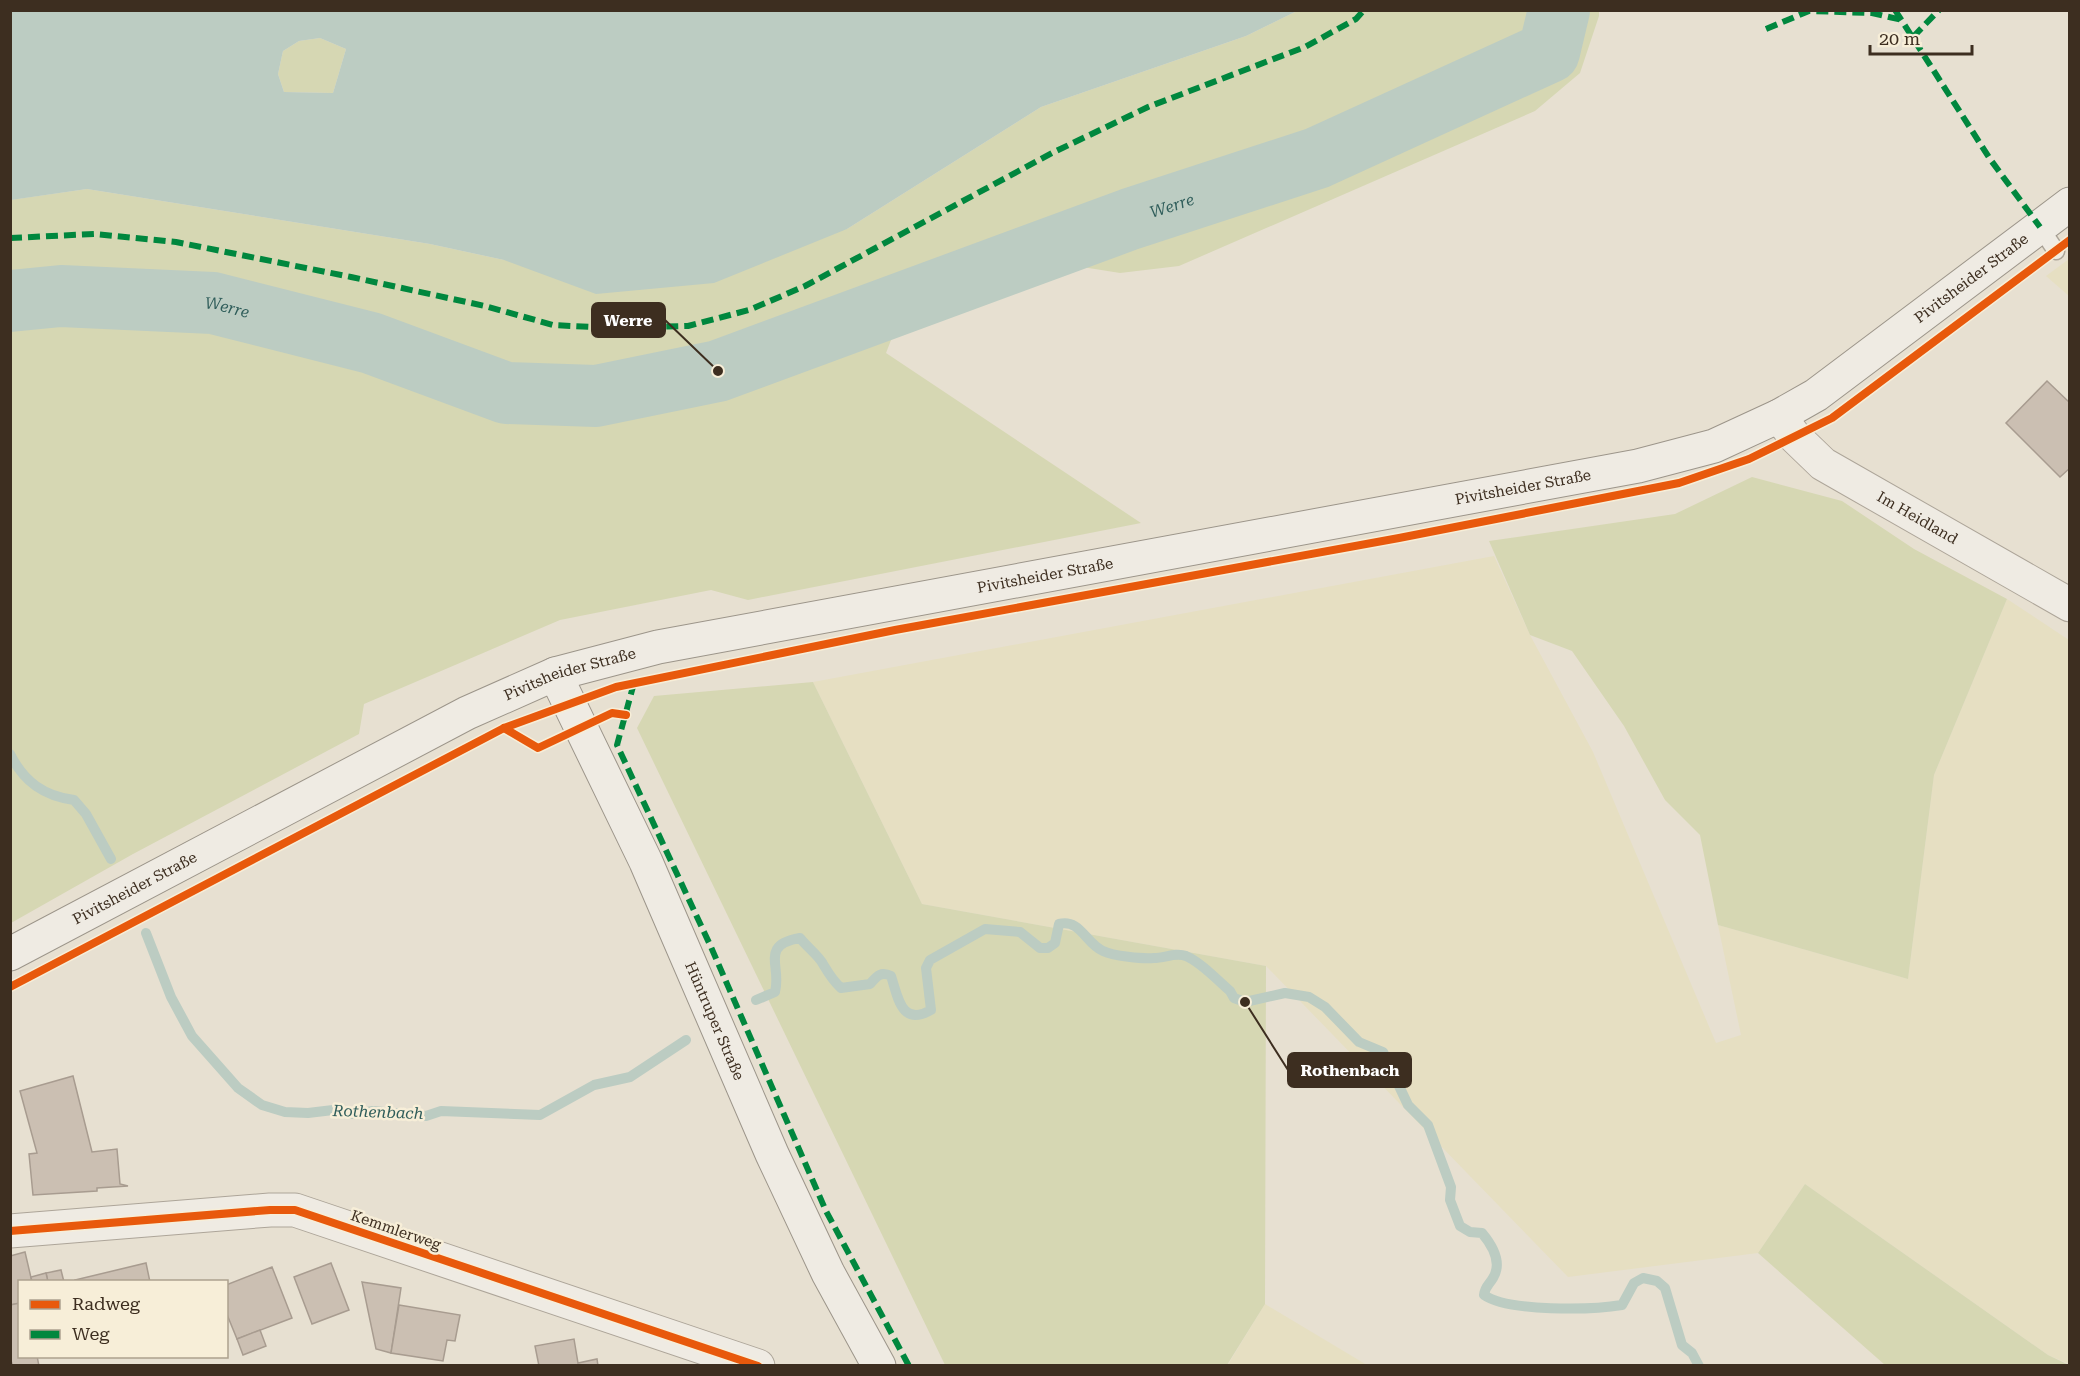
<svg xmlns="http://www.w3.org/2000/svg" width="2080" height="1376" font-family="'Roboto Serif',serif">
<rect width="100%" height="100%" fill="#e7e0d1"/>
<g fill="#e6dfc2">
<polygon points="2069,259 2069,296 2046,276"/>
<polygon points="1494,556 1530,635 1593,752 1716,1043 1741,1035 1718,925 1908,979 1934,775 2007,599 2069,640 2069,1364 2048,1355 1805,1184 1758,1253 1568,1277 1266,966 922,904 813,682"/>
<polygon points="1265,1304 1367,1365 1227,1366"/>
</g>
<g fill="#d6d7b3">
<polygon points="1297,11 1599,11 1599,16 1580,73 1535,111 1179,266 1120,273 1076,266 1035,276 893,335 886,353 1141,523 748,600 711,590 560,620 364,704 359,734 133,854 11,923 10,200 87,189 430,244 504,260 847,229 1041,107 1246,36"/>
<polygon points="320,38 346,49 333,93 284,92 278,74 283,51 299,41"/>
<polygon points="1752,477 1842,501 1914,549 2007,599 1934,775 1908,979 1718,925 1700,835 1665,800 1624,726 1572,651 1530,635 1489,541 1675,514"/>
<polygon points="813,682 922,904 1266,966 1265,1304 1227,1365 945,1365 637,728 654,696"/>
<polygon points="1805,1184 2048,1355 2069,1365 1885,1365 1758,1253"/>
</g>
<path fill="#bcccc2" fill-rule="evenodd" d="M10,11l1,-1 1286,1 -51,25 -205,71 -194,122 -133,54 -118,11 -92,-34 -74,-16 -343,-55 -76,11zM320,38l26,11 -13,44 -49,-1 -6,-18 5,-23 16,-10z"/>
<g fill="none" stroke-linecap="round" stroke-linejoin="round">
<g stroke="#bcccc2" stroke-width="10">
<path d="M10,754c14,28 34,42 64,46l12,14 25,45"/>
<polyline points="146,933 171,997 192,1036 238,1088 262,1105 285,1112 308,1113 333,1110 353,1114 373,1111 426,1116 441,1111 540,1115 594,1085 630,1077 686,1040"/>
<path d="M756,1000l19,-8c7,-26 -16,-47 25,-54 6,8 19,18 23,26 6,10 9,16 18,24l29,-4c7,-8 11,-13 21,-8 7,21 10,51 40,34l-5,-42 4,-8 55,-31 35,3 20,16h8l7,-5 4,-19c22,-5 26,19 44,27 10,5 40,8 51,7 11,0 22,-6 32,-2 16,7 31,24 44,35l4,7 11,4 40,-9 24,4 16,10 34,35 24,10 25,53 20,20 23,62 -1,13 10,26 10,6 12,1c10,12 21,29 11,45 -4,7 -8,8 -9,17 24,17 108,15 138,10l12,-22 9,-5 14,3 8,7 17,57 10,8 7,13"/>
</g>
<path stroke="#bcccc2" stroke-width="62" id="s1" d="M10,301l51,-5 152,7 158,40 135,50 90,3 122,-25 412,-152 187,-61 232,-106 10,-42"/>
</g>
<g fill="#cbbfb2" stroke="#a89c90" stroke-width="1.5">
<polygon points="2047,381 2070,403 2070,468 2060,477 2006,423"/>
<polygon points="73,1076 92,1152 117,1149 120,1184 128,1186 97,1188 97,1191 33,1195 29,1154 37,1153 20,1091"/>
<polygon points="25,1252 32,1282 20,1282 20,1303 10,1305 10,1256"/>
<polygon points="146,1263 150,1282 76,1282 75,1280"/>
<polygon points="331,1263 349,1310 312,1324 294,1277"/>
<polygon points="272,1267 292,1318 237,1339 226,1312 226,1285"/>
<polygon points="61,1270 64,1282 48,1282 46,1273"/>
<polygon points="46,1273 48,1282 32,1282 31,1277"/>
<polygon points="362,1282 401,1288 391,1353 376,1349"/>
<polygon points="20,1303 20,1356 37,1356 39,1366 13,1366 10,1358 10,1305"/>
<polygon points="399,1305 460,1315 455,1341 447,1340 443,1361 391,1353"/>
<polygon points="260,1330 266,1346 243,1355 237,1339"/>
<polygon points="574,1339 578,1363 597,1359 598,1366 539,1366 535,1346"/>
</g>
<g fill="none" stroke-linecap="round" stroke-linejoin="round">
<g stroke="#ada599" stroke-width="19">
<polyline id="lane" points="2040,227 2056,251"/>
</g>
<g stroke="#ada599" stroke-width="35">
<g id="street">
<path id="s2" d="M1779,416l16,21 28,27 247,141"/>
<polyline points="10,1231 270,1210 295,1210 758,1366"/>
</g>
</g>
<g stroke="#9c958a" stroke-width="35">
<g id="secondary">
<path id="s3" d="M555,674l91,188 126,292 56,119 51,93"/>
<path id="s4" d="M10,954l457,-241 88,-39 103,-27 980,-181 76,-20 65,-30 37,-21 254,-191"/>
</g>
</g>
<use href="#lane" stroke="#efebe3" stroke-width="16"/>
<use href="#street" stroke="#efebe3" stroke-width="33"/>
<use href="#secondary" stroke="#efebe3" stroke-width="33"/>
<g stroke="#00873e" stroke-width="6" stroke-dasharray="12 6" stroke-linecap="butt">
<polyline points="1895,10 1990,159 2040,227"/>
<polyline points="1766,29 1809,11 1872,13 1902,20"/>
<polyline points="1913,37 1939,10"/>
<polyline points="10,238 94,234 176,242 351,277 485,306 553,325 612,328 688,326 749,310 805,286 1052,153 1148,107 1305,47 1356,19 1364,10"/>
<polyline points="634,683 617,745 711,947 826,1211 909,1366"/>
</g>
<g stroke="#f7eed8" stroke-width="11">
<g id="cycleway">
<polyline points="504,728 538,748 612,713 626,715"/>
<polyline points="10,987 504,728 616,687 895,630 1399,538 1679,483 1749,459 1832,418 2070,240"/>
<polyline points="10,1231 270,1210 295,1210 758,1366"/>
</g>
</g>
<use href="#cycleway" stroke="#e8590c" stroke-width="8"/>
</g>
<g text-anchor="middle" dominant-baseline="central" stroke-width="5" stroke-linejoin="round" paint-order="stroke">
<g font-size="15" fill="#3d2e20" stroke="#f7eed8">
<text stroke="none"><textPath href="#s4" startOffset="2103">Pivitsheider Straße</textPath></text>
<text stroke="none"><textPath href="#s4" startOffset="1599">Pivitsheider Straße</textPath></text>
<text stroke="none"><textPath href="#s2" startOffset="174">Im Heidland</textPath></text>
<text stroke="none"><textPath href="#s4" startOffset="1113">Pivitsheider Straße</textPath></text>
<text stroke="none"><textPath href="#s4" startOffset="627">Pivitsheider Straße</textPath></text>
<text stroke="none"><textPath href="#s4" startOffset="141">Pivitsheider Straße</textPath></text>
<text stroke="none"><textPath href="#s3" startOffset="382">Hüntruper Straße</textPath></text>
<text transform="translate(396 1230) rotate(19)">Kemmlerweg</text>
</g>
<g font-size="16" font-style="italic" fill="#2f5d5a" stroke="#f7eed8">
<text stroke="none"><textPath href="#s1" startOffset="1208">Werre</textPath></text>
<text stroke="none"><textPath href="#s1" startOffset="218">Werre</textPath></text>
<text transform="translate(378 1112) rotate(2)">Rothenbach</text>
</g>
</g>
<path fill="none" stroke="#3d2e20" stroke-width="2" d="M718 371L665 320M1245 1002L1288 1070"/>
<g fill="#3d2e20" stroke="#f7eed8" stroke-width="2">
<circle cx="718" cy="371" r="6"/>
<circle cx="1245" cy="1002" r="6"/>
</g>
<g fill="#3d2e20" stroke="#3d2e20" stroke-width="2">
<rect x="592" y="303" width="73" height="34" rx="6"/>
<rect x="1288" y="1053" width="123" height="34" rx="6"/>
</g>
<g font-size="16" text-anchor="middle" font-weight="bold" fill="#fff">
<text x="628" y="326">Werre</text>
<text x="1350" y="1076">Rothenbach</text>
</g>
<rect width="2080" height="1376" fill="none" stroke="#3d2e20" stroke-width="24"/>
<rect x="18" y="1280" width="210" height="78" fill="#f7eed8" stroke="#ada18e" stroke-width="1.5"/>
<rect x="30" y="1300" width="30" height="9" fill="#e8590c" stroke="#ada18e" stroke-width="1.5"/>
<text x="72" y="1310" font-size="18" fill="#3d2e20">Radweg</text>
<rect x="30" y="1330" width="30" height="9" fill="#00873e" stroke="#ada18e" stroke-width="1.5"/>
<text x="72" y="1340" font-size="18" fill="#3d2e20">Weg</text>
<path d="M1870 45v9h102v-9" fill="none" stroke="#3d2e20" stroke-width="3"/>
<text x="1879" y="45" font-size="18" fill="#3d2e20" stroke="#f7eed8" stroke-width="4.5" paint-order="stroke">20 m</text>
</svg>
